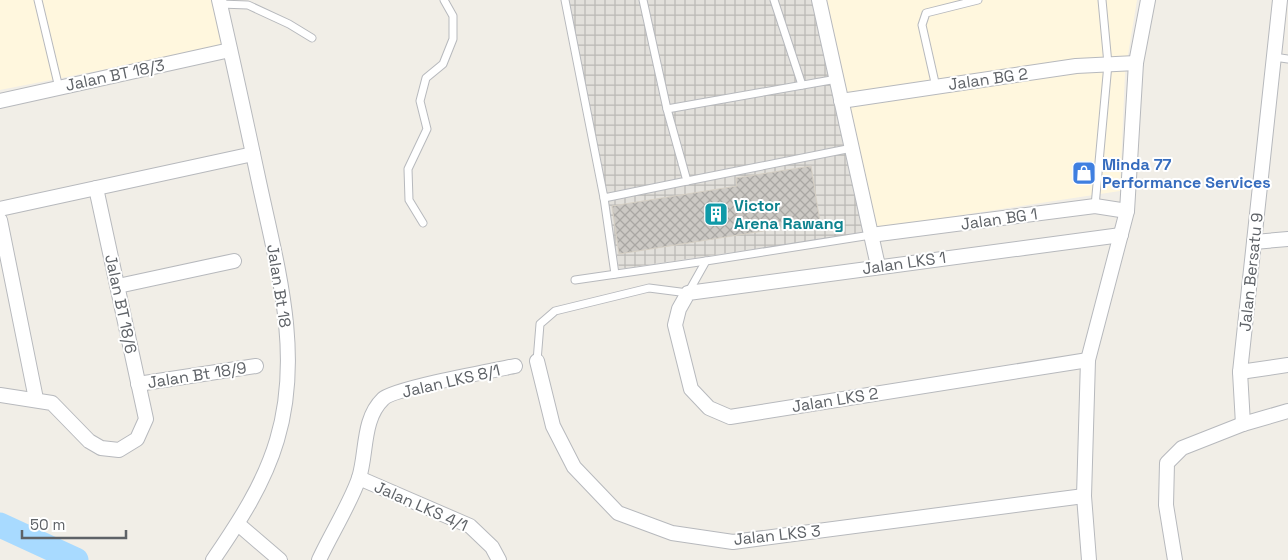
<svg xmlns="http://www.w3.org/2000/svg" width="1288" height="560" font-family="'Space Grotesk',sans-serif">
<defs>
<pattern id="industrial-grid" width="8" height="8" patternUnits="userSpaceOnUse" patternTransform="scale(1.25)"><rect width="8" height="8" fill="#e2e0db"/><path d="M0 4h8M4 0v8" fill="none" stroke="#bab9b5"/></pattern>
<pattern id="building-cross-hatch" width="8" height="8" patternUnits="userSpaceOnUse" patternTransform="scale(1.25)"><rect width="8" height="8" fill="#ccc9c4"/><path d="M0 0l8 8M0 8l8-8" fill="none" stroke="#a9a7a3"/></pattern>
</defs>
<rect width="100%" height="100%" fill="#f1eee7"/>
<g fill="#fff7de">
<polygon points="0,0 214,0 224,46 0,90"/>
<polygon points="827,0 1137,0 1125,73 1120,191 877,228"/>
</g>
<polygon fill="url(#industrial-grid)" points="569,0 812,0 864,233 619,269 606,192"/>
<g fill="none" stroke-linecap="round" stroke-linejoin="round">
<polyline stroke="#a8daff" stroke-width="25" points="0,525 76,560"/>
</g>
<polygon fill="url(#building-cross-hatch)" stroke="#d6d0c5" points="811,166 820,222 619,254 612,206 737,186 736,178"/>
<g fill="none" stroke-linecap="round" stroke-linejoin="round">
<g stroke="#b7b9bd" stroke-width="9">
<g id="service">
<polyline points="38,0 59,88"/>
<polyline points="565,0 604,198 687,181 667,109 643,0"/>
<polyline points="774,0 802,85"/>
<polyline points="220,4 248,5 289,24 312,38"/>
<polyline points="1274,57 1288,59"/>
<polyline points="936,87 922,25 926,13 978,0"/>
<polyline points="667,109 837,79"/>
<polyline points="687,181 852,148"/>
<polyline points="604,198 615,274"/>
<polyline points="1095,206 1108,64 1102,0"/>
<polyline points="423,223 409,200 408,169 427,129 420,101 426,78 443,64 453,39 453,16 444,0"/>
<polyline points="575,280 706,261"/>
<polyline points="537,361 540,324 555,311 649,288 688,293 706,261 871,235"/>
</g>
</g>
<g stroke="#b7b9bd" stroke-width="16">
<g id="minor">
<polyline points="819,0 878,266"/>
<polyline points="0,101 230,50"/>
<polyline points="841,101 1076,66 1136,63"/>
<polyline points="0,209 253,154"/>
<polyline points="0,220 36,399"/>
<polyline points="871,235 1095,206 1127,211"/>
<polyline points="1254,242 1288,239"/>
<polyline points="118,286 234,261"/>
<polyline points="1088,360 730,417 709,408 691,389 675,325 679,309 688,293 1121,235"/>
<polyline points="537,361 553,426 574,467 618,513 672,533 733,542 1084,496"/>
<polyline points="1240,372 1288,365"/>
<polyline points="138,384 256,366"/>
<polyline points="0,395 52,403 89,441 101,448 119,450 137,439 146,419 96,188"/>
<polyline points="1243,424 1240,372 1280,0"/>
<polyline points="359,478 470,526 492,547 499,560"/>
<polyline points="238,524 280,560"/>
<path d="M213,560c26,-38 51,-76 64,-120 26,-86 0,-174 -18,-258 -13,-61 -26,-121 -40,-182"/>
<path d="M319,560c11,-24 32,-58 40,-82 8,-25 3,-59 24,-79 9,-10 112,-29 132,-33"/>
<polyline points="1089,560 1084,496 1088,360 1127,211 1136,63 1148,0"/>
<polyline points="1175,560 1166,505 1167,463 1182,448 1243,424 1288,411"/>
</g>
</g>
<use href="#service" stroke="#fff" stroke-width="7"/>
<use href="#minor" stroke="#fff" stroke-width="14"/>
</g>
<defs>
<g id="shop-square" transform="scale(1.25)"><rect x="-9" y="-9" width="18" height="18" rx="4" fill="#3f7fe0" stroke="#fff"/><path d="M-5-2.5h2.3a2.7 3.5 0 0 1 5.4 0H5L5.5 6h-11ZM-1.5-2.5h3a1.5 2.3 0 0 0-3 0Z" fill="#fff"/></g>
<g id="building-square" transform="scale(1.25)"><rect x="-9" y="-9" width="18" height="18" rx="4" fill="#0f9aa8" stroke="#fff"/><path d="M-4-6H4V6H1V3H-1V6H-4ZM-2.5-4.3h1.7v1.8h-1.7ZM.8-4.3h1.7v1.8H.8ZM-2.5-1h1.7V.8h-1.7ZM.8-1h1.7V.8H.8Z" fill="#fff"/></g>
</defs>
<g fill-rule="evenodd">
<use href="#shop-square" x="1084" y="173"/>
<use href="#building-square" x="716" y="214"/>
</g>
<g text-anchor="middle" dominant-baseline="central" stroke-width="4" stroke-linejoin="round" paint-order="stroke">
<g font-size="16" fill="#5e6267" stroke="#fff">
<text transform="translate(115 75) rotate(-12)">Jalan BT 18/3</text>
<text transform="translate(988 79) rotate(-8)">Jalan BG 2</text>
<text transform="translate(999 219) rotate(-8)">Jalan BG 1</text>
<text transform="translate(904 263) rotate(-8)">Jalan LKS 1</text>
<text transform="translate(1251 272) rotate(-84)">Jalan Bersatu 9</text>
<text transform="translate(279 286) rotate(81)">Jalan Bt 18</text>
<text transform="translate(121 304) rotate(78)">Jalan BT 18/6</text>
<text transform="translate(197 375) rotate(-9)">Jalan Bt 18/9</text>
<text transform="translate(451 381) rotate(-13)">Jalan LKS 8/1</text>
<text transform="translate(835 400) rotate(-9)">Jalan LKS 2</text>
<text transform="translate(421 506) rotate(24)">Jalan LKS 4/1</text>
<text transform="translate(777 535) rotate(-6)">Jalan LKS 3</text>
</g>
<g font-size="16" font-weight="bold" fill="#366cbe" stroke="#fff" text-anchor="start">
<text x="1102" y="164">Minda 77<tspan x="1102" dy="18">Performance Services</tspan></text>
</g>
<g font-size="16" font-weight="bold" fill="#0d838f" stroke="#fff" text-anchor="start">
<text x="734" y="205">Victor<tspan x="734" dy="18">Arena Rawang</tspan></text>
</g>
</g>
<path d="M22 530v8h104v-8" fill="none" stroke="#5e6267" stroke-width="2.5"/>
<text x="30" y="530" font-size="15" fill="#5e6267" stroke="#ffffff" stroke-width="4" paint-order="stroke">50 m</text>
</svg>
